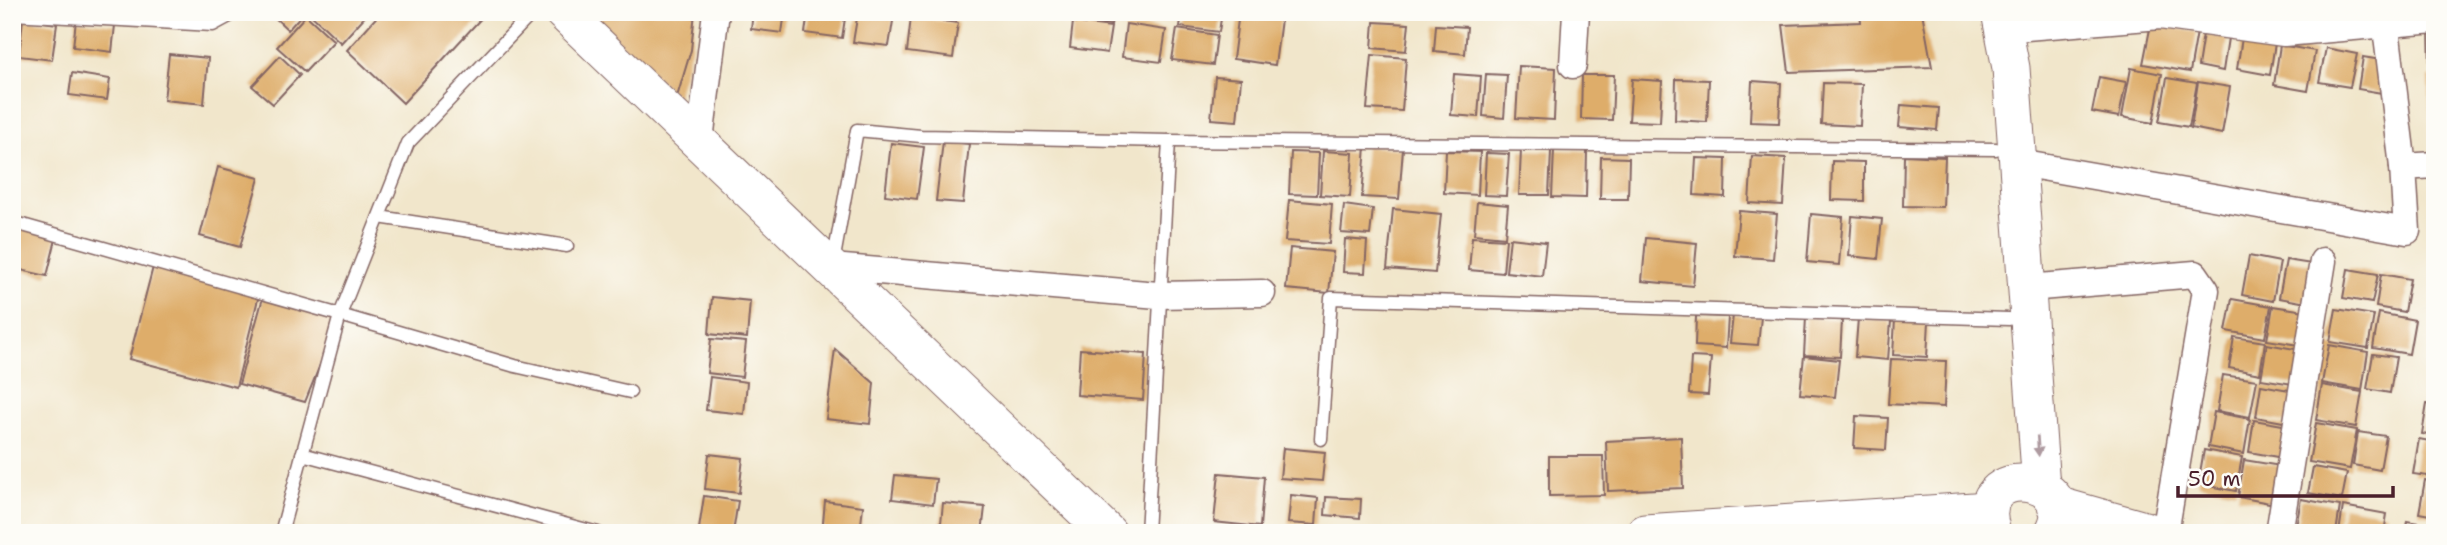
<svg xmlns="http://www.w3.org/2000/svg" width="2447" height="545" font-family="'Shantell Sans',sans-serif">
<rect width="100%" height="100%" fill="#fdfcf7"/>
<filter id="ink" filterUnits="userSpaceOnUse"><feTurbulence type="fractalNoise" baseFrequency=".0143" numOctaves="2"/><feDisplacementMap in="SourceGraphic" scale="14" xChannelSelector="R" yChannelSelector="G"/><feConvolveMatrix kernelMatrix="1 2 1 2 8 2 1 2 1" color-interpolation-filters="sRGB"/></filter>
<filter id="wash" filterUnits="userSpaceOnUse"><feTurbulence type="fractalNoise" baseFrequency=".00686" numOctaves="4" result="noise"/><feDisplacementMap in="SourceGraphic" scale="28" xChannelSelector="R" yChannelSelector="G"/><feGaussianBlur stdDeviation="1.57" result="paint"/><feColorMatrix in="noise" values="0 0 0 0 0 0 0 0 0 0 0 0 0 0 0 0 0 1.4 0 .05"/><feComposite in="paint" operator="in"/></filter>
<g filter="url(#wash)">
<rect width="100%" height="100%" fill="#f1e6cb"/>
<g id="blocks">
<g fill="#dead6b">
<polygon points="269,12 304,12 288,30"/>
<polygon points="313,12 369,12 341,43 310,14"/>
<polygon points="381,12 487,12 403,103 347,50"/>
<polygon points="592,12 695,12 691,50 677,97 590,15"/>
<polygon points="753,12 785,12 782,33 751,29"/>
<polygon points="808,12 846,12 842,38 805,33"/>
<polygon points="858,12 894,15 889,46 853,42"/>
<polygon points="916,12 958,12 957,20 915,15"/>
<polygon points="1076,12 1113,12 1111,25 1075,20"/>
<polygon points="1182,12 1222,12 1219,32 1180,27"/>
<polygon points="1239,12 1282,12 1275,65 1233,59"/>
<polygon points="1860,12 1922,12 1932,67 1789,72 1783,25 1861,22"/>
<polygon points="306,15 334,41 305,72 277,47"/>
<polygon points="911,17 958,23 953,58 907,52"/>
<polygon points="23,19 57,24 52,60 19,56"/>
<polygon points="76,20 115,25 112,52 73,47"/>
<polygon points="1073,22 1111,27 1107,53 1070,48"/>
<polygon points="1374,22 1409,24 1406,51 1372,48"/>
<polygon points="1126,24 1166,30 1161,62 1122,57"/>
<polygon points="2151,24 2197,32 2190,72 2143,64"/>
<polygon points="1436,25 1467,27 1465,54 1434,51"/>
<polygon points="2429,28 2435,28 2435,68 2430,68"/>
<polygon points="1177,29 1217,35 1213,65 1172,60"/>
<polygon points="2203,34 2228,38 2223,71 2198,66"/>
<polygon points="2242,38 2275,43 2270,75 2237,69"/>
<polygon points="2280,45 2315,51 2308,91 2274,85"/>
<polygon points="2326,48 2357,54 2350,87 2319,82"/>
<polygon points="169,54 208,58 204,104 164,100"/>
<polygon points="1372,55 1406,58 1402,111 1367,109"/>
<polygon points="280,56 300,75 273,104 252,86"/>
<polygon points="2363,57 2387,61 2382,93 2358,89"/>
<polygon points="1519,66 1556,68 1554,120 1516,118"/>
<polygon points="2131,68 2162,74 2153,123 2122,117"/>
<polygon points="72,73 110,79 107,100 69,95"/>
<polygon points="1454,74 1481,76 1478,117 1451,115"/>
<polygon points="1486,74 1507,75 1504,118 1483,116"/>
<polygon points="1582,75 1614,75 1612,120 1581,119"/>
<polygon points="1215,77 1241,79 1237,121 1211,119"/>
<polygon points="2099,77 2126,82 2119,117 2092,112"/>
<polygon points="2429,77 2435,77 2435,114 2430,114"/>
<polygon points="2167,78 2197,83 2189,127 2159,122"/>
<polygon points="1632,79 1662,81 1660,122 1629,121"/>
<polygon points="1676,79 1709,80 1707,122 1675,120"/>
<polygon points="1752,81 1781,83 1779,123 1750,122"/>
<polygon points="2198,82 2230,87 2222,134 2191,128"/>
<polygon points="1823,83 1862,84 1860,126 1821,124"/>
<polygon points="1901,105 1939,108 1937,130 1899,127"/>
<polygon points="943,141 969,144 963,203 936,201"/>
<polygon points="891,143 924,147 917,199 885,195"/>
<polygon points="1366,146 1403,149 1399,199 1362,197"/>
<polygon points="1521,150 1551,151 1549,195 1519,195"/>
<polygon points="1554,150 1587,151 1586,198 1552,197"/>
<polygon points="1323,151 1353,153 1350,197 1320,195"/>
<polygon points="1446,151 1480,152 1478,195 1444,193"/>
<polygon points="1291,152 1319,153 1317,195 1289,194"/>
<polygon points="1486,153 1509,154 1506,196 1484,195"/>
<polygon points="1904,155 1945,157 1943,207 1903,206"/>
<polygon points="1752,156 1786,158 1783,205 1749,203"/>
<polygon points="1601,157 1629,158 1628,199 1600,199"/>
<polygon points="1696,158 1726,159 1725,197 1694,195"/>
<polygon points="1832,161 1864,162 1864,201 1831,200"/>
<polygon points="218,167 259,178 240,247 200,236"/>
<polygon points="1289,200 1332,204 1329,244 1285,241"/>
<polygon points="1477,202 1508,205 1505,237 1474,234"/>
<polygon points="1344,205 1373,209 1370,235 1341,233"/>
<polygon points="1393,209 1441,214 1435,273 1387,269"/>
<polygon points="1739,211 1777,214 1773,259 1735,256"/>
<polygon points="1811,214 1843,217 1839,265 1807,262"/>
<polygon points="1852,216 1882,219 1878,259 1849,256"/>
<polygon points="16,225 57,235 47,276 12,268 12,243"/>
<polygon points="1472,237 1506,239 1503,273 1469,270"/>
<polygon points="1510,238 1546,242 1542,276 1506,272"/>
<polygon points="1646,238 1697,243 1693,286 1642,281"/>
<polygon points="1345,239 1367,241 1365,273 1343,272"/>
<polygon points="1290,248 1333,252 1329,293 1286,289"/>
<polygon points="2249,256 2280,262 2273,301 2242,295"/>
<polygon points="2286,260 2318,265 2312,304 2279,298"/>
<polygon points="153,267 259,295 236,387 129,359"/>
<polygon points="2348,269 2378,274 2372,303 2343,298"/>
<polygon points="2381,274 2410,279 2404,312 2376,307"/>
<polygon points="264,294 340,315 305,402 239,384"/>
<polygon points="712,297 750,301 747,338 709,334"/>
<polygon points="2232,299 2271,306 2265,338 2226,331"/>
<polygon points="2273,306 2311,312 2305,346 2267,340"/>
<polygon points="2336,309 2374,315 2368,348 2330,342"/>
<polygon points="2379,313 2415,320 2409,354 2373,348"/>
<polygon points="1733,315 1761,317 1758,345 1730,343"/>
<polygon points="1696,316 1728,317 1726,348 1695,346"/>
<polygon points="1806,317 1842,320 1840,357 1804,355"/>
<polygon points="1858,318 1891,321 1888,360 1855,357"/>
<polygon points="1895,319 1929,321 1927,357 1893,355"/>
<polygon points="2234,337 2265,342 2260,374 2229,368"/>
<polygon points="711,339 746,342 742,377 707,373"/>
<polygon points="2267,344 2306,351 2299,385 2261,379"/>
<polygon points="2329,345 2368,352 2362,390 2322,383"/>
<polygon points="835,349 874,383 870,424 826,419"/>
<polygon points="1080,349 1146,354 1143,400 1077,395"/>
<polygon points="2373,354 2396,357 2390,393 2367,389"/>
<polygon points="1804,356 1839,360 1835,397 1800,394"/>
<polygon points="1691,357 1711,358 1708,395 1689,394"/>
<polygon points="1891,359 1946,361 1944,407 1888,404"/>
<polygon points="2223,375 2257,380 2250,417 2217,411"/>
<polygon points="710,377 747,382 744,414 706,410"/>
<polygon points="2261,385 2300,392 2294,424 2256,417"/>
<polygon points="2322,385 2362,392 2356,427 2316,420"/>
<polygon points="2427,404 2435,405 2435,436 2422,434"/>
<polygon points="2214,412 2250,419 2244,454 2208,447"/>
<polygon points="1856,416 1888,418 1886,450 1854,448"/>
<polygon points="2254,420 2294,427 2289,459 2249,452"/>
<polygon points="2316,423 2357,430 2350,469 2309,462"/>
<polygon points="2358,432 2386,436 2380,470 2353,465"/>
<polygon points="1681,437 1683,488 1608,491 1606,441"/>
<polygon points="2419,439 2435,442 2435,477 2413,474"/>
<polygon points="1283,448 1325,452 1322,481 1280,478"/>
<polygon points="2204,450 2242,457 2236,491 2198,484"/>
<polygon points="709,454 743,458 739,493 705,489"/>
<polygon points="1549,456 1603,456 1604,495 1549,496"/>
<polygon points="2244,460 2287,467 2280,505 2238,497"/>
<polygon points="2313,467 2347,473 2342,499 2308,493"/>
<polygon points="1219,473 1264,477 1260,527 1214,522"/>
<polygon points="895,475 936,479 933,504 892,499"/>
<polygon points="2425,480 2435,482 2435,516 2419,513"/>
<polygon points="1291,495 1318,498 1316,525 1288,523"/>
<polygon points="704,496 738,501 733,533 699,529"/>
<polygon points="1326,497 1361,499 1360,518 1325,515"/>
<polygon points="2301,499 2340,506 2336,533 2296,527"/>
<polygon points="825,501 863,506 860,533 822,533"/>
<polygon points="943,503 985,507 982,533 940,533"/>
<polygon points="2343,506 2387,514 2384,533 2339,533"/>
<polygon points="2407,521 2435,526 2435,533 2405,533"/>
</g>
</g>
</g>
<g filter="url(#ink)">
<use href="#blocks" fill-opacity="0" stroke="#846563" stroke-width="2"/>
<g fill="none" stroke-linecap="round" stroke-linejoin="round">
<g stroke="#846563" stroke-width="15">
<g id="lane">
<polyline points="533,12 408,143 340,315 515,366 630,392"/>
<polyline points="12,14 213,25 237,12"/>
<polyline points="379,217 567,246"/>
<polyline points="12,222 340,315 281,533"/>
<polyline points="833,263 857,130 921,136 1169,141 1996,149"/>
<polyline points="1321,439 1331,298 2009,319"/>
<polyline points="302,454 598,533"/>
<polyline points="1147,533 1169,141"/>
</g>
</g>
<g stroke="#846563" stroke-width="29">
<g id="street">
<polyline points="2384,12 2403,167"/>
<polyline points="2003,29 2160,16 2284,33 2435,20"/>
<polyline points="1573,65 1576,12"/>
<polyline points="700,140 716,12"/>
<polyline points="2019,163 2407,231 2403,167 2435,165"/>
<polyline points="832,267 1158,295 1262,293"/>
<polyline points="2028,288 2195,274 2206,290 2165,533"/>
<polyline points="2279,533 2323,261"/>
</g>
</g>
<g stroke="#846563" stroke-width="39">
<g id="secondary">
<polyline points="563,12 1108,533"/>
<polyline points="2000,12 2011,68 2041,487"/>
<polyline points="2056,505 2155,533"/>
<path d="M1992,532c-24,-74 94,-56 61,1"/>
<polyline points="1645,533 1989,510"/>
</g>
</g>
<use href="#lane" stroke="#fff" stroke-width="12"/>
<use href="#street" stroke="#fff" stroke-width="26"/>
<use href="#secondary" stroke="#fff" stroke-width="37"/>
</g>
<defs><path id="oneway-solid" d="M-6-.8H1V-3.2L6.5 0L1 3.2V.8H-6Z" transform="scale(1.75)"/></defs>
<use fill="#ae9aa0" href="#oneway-solid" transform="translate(2038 446) rotate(86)"/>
</g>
<rect width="2447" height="545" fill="none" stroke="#fdfcf7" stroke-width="42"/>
<path d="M2178 486v10h215v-10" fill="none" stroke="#4a1f2b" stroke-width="3.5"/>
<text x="2188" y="486" font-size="21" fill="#4a1f2b" stroke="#fdfcf7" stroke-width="5" paint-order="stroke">50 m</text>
</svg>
